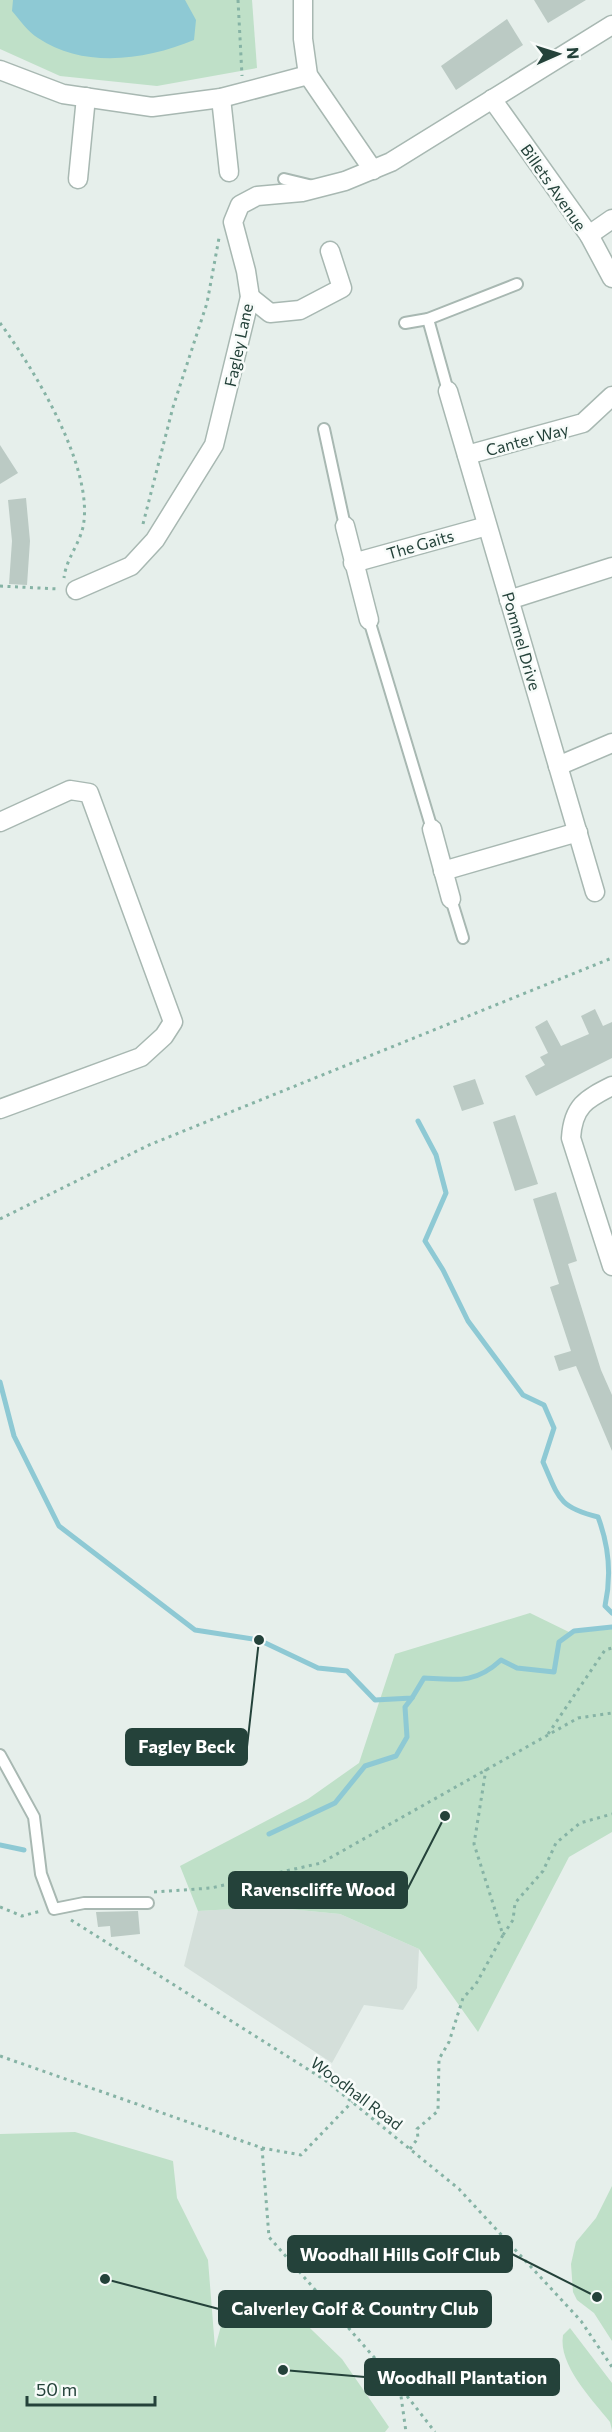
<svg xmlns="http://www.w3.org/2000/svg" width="612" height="2432" font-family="Commissioner,sans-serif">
<rect width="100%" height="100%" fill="#e6efeb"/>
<polygon fill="#d4dfda" points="268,1907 340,1914 419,1949 417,1988 403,2010 364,2005 332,2063 184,1966 198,1911"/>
<g fill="#bfe0c8">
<polygon points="0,0 252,0 257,68 157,86 60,76 0,49"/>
<polygon points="530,1613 571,1633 612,1629 612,1832 569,1857 478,2032 419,1949 340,1914 268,1907 198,1911 180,1866 308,1799 359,1763 395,1654"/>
<polygon points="75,2132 173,2161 177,2198 208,2260 215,2348 225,2311 285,2304 342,2359 389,2427 385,2432 0,2432 0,2134"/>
<polygon points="612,2186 612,2341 594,2313 577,2300 573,2292 571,2264 576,2242 596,2218"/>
<path d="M570,2328l42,55v47l-2,-8c-18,-23 -52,-57 -47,-87z"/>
</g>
<path fill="#8ec9d4" d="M13,0h172l11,20 -2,20c-48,20 -110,29 -156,-2 -10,-6 -18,-18 -26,-27z"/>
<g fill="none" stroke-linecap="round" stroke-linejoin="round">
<g stroke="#8ec9d4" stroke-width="5">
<path d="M418,1121l18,34 10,38 -21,48 18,29 25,51 55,74 21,10 10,23 -11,34c16,36 15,45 55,55 11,29 14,57 7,89l7,7"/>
<path d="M0,1382l14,54 45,90 136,104 64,10 59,28 29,3 28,29 37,-2 12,-20c33,2 51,6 77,-18l16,8 37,4 5,-30 15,-11 38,-4"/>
<polyline points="269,1834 335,1803 365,1766 396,1756 407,1737 405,1707 412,1698"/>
<polyline points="0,1845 24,1850"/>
</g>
</g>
<g fill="#bbcac4">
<polygon points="534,0 586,0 548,23"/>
<polygon points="507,19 523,45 456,90 441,66"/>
<polygon points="0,445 18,473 0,484"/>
<polygon points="26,498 30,541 27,585 9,584 12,541 8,500"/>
<polygon points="595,1009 603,1026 612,1022 612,1058 536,1096 525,1076 545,1065 540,1057 548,1053 535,1027 547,1020 561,1046 589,1034 581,1016"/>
<polygon points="475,1079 484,1104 462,1111 453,1086"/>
<polygon points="515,1115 538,1184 515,1191 493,1122"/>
<polygon points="556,1192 577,1261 568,1264 601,1370 612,1395 612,1451 576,1366 559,1371 554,1356 571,1351 550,1287 559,1284 533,1199"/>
<polygon points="138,1911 140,1934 111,1937 110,1926 98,1927 96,1912"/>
</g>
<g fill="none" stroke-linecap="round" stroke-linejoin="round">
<g stroke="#a8b8b2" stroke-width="14">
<g id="lane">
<polyline points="284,179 313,186"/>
<polyline points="428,319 448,391"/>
<polyline points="405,323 428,319 517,284"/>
<polyline points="324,429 345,526"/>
<polyline points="369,620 432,829"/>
<polyline points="451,899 463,938"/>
<polyline points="0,1755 34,1817 41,1874 54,1909 84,1903 148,1903"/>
</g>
</g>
<g stroke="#a8b8b2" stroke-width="21">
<g id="street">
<polyline points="303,0 303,39 308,75 373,170"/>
<polyline points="0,70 63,94 152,107 221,98 308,75"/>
<polyline points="221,98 229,172"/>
<polyline points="492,99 589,235 612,278"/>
<polyline points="78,179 86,97"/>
<polyline points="589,235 612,219"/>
<polyline points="250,297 270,313 300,310 342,288 330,251"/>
<polyline points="448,391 595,892"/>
<polyline points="467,455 583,423 612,396"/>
<polyline points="345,526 369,620"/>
<polyline points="353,563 487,526"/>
<polyline points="76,590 131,566 155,540 214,445 250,297 246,271 233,222 240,205 257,196 302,192 345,181 391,162 612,25"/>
<polyline points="509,600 612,567"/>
<polyline points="558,766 612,743"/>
<polyline points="0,822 70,790 89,793 173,1022 164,1036 141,1057 0,1109"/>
<polyline points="432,829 451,899"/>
<polyline points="443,871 578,832"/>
<path d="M612,1086c-26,13 -39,20 -41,52l41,128"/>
</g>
</g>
<g stroke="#86b3a5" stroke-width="3" stroke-dasharray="3 4.5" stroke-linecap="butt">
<polyline points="238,0 242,76"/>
<path d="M0,323c34,46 95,146 83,204 -4,18 -17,32 -19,51"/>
<polyline points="143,524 173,407 207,303 219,238"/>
<polyline points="0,586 59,589"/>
<polyline points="0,1219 149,1145 612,958"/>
<polyline points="548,1734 605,1650 612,1648"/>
<polyline points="154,1892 211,1888 321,1863 578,1718 612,1713"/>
<polyline points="0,1907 22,1916 41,1911"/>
<polyline points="71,1920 325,2080 459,2189 581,2321 612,2367"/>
<polyline points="503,1935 513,1920 515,1903 543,1871 556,1843 580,1823 612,1814"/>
<polyline points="0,2056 262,2148 269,2237 400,2387 435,2432"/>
<polyline points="262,2148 301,2155 352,2102"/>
<polyline points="410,2149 418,2138 417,2129 438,2111 439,2059 449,2042 463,1998 476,1984 503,1935 474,1844 486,1769"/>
<polyline points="400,2389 406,2432"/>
</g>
<use href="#lane" stroke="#fff" stroke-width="10"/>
<use href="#street" stroke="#fff" stroke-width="18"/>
</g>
<g text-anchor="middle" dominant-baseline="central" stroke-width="5" stroke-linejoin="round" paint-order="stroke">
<g font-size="16" fill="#24423a" stroke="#f7fbf9">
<text transform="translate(554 187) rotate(55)">Billets Avenue</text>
<text transform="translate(238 345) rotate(-78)">Fagley Lane</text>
<text transform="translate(527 439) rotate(-15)">Canter Way</text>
<text transform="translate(420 544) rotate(-16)">The Gaits</text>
<text transform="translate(522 641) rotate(74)">Pommel Drive</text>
<text transform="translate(357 2093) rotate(37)">Woodhall Road</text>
</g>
</g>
<path fill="none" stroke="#24423a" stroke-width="2" d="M259 1640L247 1747M445 1816L407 1890M597 2297L512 2254M105 2279L219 2309M283 2370L365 2377"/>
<g fill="#24423a" stroke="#f7fbf9" stroke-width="2">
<circle cx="259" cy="1640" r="6"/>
<circle cx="445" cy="1816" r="6"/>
<circle cx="597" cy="2297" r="6"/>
<circle cx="105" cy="2279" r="6"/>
<circle cx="283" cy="2370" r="6"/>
</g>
<g fill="#24423a" stroke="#24423a" stroke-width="2">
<rect x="126" y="1729" width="121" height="36" rx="6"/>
<rect x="229" y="1872" width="178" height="36" rx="6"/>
<rect x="288" y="2236" width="224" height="36" rx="6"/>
<rect x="219" y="2291" width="272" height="36" rx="6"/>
<rect x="365" y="2359" width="194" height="36" rx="6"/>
</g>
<g font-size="18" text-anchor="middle" font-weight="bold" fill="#fff">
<text x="187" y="1753">Fagley Beck</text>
<text x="318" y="1896">Ravenscliffe Wood</text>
<text x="400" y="2261">Woodhall Hills Golf Club</text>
<text x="355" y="2315">Calverley Golf &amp; Country Club</text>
<text x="462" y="2384">Woodhall Plantation</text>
</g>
<g transform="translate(558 54) rotate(87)" stroke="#f7fbf9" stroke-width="4.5" paint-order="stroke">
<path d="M0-4.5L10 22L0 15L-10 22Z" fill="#24423a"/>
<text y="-9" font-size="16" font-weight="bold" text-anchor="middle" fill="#24423a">N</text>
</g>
<path d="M27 2396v9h128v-9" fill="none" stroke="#24423a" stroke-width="3"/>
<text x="36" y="2396" font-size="18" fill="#24423a" stroke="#f7fbf9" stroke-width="4.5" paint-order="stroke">50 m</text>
</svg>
